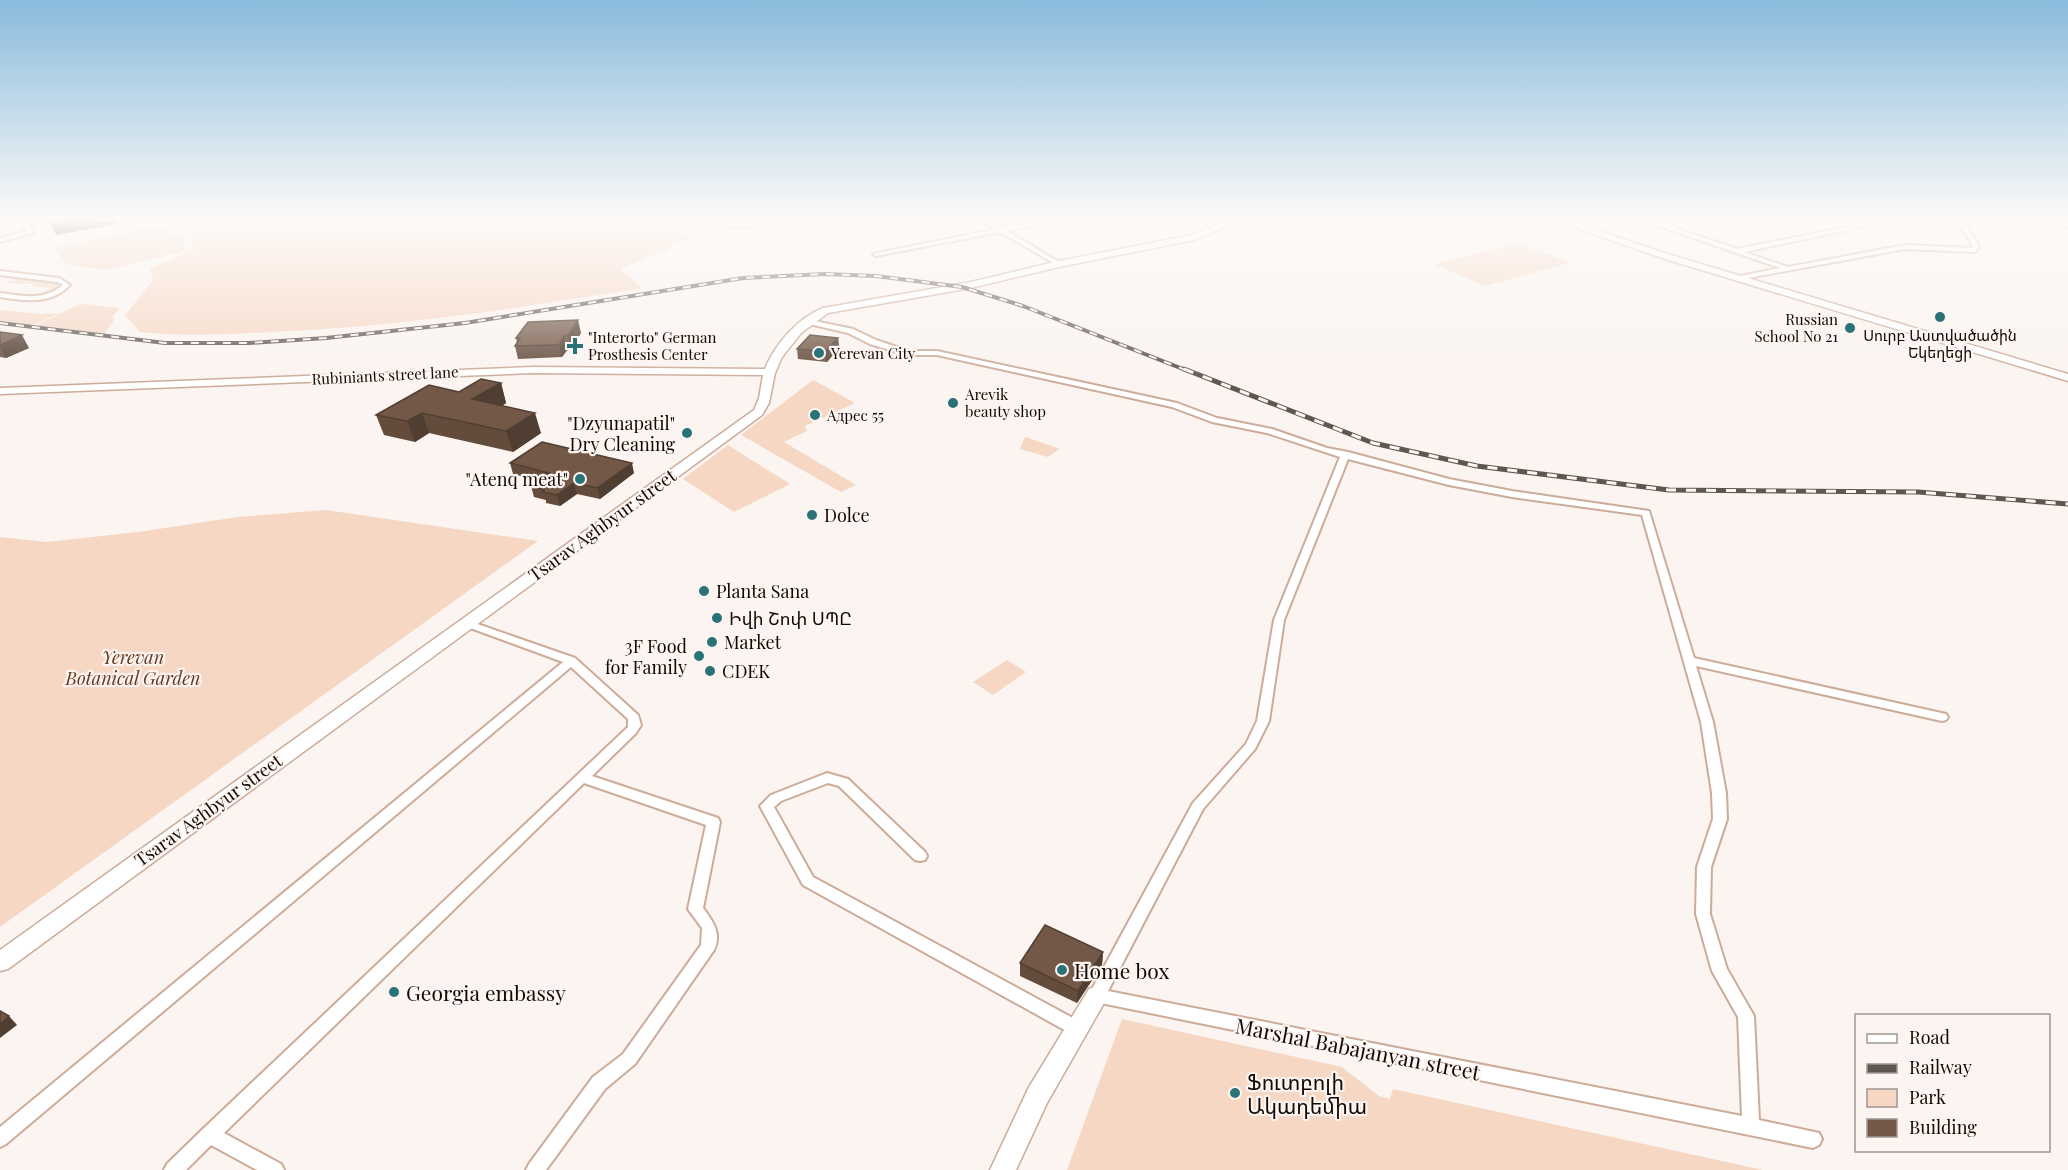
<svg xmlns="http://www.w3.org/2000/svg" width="2068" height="1170" font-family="'Playfair Display','Noto Sans Armenian',serif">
<rect width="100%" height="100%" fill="#fbf4f0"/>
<g fill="#f6d7c4">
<path d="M196,220h512l-24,5 -3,6 9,8 -16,4 -7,7 -47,19 22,19c-123,20 -246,39 -370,44 -45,2 -88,5 -132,0l-15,-17 28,-35 -3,-11 43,-20 -3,-28z"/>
<polygon points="160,226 171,234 185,233 185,251 106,270 66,264 55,248"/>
<polygon points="1518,243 1570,263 1485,286 1434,264"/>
<polygon points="19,277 57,283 58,288 45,296 37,295 51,288 32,286 33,284 4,283"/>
<polygon points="80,304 120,308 113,316 114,320 104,334 36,325"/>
<polygon points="0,310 41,314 59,313 33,325 0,321"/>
<polygon points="813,380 855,403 805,426 807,431 784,442 856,485 841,492 741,435"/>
<polygon points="1025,437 1060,449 1048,457 1020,449"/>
<polygon points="728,445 790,484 734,512 683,479"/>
<polygon points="326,510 538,541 0,927 0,537 47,542 138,532 238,517"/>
<polygon points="1007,660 1026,672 993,695 973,682"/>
<polygon points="1122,1019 1342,1067 1379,1096 1390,1099 1393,1089 1763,1170 1067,1170"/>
</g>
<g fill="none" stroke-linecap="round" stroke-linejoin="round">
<g stroke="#ccac99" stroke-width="4">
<g id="street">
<polygon points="19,220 25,220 34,232 33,233 0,242 0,238 27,231"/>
<polygon points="981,220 988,220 1002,228 1045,220 1057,220 1007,231 1062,264 1057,265 1000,232 876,256 873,254 996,229"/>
<polygon points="1200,220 1207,220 1221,229 1216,230"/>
<polygon points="1642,220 1651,220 1737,249 1880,220 1876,224 1744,252 1788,267 1905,245 1972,248 1973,246 1960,225 1962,220 1968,220 1966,225 1979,246 1976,251 1974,252 1905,249 1737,280 1735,279 1735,277 1780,268"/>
<polygon points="2058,220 2065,220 2068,223 2068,228"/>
<path d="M0,271l59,7 11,7c-19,20 -45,16 -70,12v-4c22,3 44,8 63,-8l-6,-3 -57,-7z"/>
<path d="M805,319l48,10 23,11 33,11h28l240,52 40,15 55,11 55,19 21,4 101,27 63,12 137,20 45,147 252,56 2,3 -2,3 -4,1 -246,-55 17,56 13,71 1,26 -16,48 -1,47 17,55 27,47 5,104 60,13 3,6 -3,6 -6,3 -722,-147 -2,-5 2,-5 102,-188 53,-59 11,-23 17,-101 66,-163 -73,-24 -55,-11 -40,-15 -235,-52h-31l-36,-11 -22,-11 -43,-10zM1348,459l101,26 63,12 130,18 59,207 11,71 1,26 -16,48 -1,47 16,57 26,46 4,99 -634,-125 95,-182 52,-60 14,-28 15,-101z"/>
<path d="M466,620l109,38 63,57 3,10 -5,8 -44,43 126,42 2,4 -17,86c10,13 19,26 11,42l-79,114 -30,25 -59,81h-20l3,-6 64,-87 30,-23 78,-109 1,-17 -14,-19 18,-84 -122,-42 -360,350 57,31 3,6h-27l-46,-25 -25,25h-22l3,-6 36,-35 425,-402v-8l-57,-52 -565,477 -6,3v-20l563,-465 -101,-37 -1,-2 1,-2z"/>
<polygon points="827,773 848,779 925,852 927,856 925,860 920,861 915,860 839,786 828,783 781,801 774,807 813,877 1082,1023 1084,1028 1082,1033 1076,1035 1070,1033 803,885 760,806 771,795"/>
</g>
</g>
<g stroke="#ccac99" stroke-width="3">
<g id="secondary">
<polygon points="721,220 744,222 777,220 744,228 725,226"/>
<path d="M1230,220h12l-48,20 -135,27 -88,21 -143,25 -27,20 -19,24 -7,16 -6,30 -7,12 -754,554 -8,2v-21l754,-540 5,-12 4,-23 -230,-2 -533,21v-6l533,-21 232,2c10,-25 33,-51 58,-61l148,-26 88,-21 133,-26z"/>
<polygon points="1553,220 1565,220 1671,255 2068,374 2068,381 1665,259"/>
<polygon points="1097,986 1105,989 1108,996 1047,1103 1016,1170 990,1170 1029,1087 1089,989"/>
</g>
</g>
<use href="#street" fill="#fff" fill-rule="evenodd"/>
<use href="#secondary" fill="#fff" fill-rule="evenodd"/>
<g stroke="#5f5651" stroke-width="4">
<polyline id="rail-far1" points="0,323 165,343 249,343 326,338 465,323 743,278 825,274 876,276 962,287 1023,306 1188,371"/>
</g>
<g stroke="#5f5651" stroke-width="5">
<polyline id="rail" points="1184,369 1373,443 1477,466 1669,490 1918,492 2068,504"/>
</g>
<use href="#rail-far1" stroke="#fbf4f0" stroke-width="2" stroke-dasharray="8" stroke-linecap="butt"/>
<use href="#rail" stroke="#fbf4f0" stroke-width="3" stroke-dasharray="10" stroke-linecap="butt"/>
</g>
<g fill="#644c3d">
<polygon points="0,332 29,348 6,358 0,357"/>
<polygon points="581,333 571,349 568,349 562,357 518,359 515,346 517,342 516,338"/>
<polygon points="838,338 839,348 827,362 798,359 797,349"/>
<polygon points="501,383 506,403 502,406 541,433 513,452 429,433 415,442 384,435 376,415 459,392"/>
<polygon points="510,463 634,473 600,499 577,494 560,506 546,503 546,500 534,497 531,486 539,481 513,474"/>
<polygon points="1103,952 1102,965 1077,1003 1020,976 1020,963"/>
</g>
<g fill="#513e32">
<polygon points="91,220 116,220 118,224 56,235 52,226"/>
<polygon points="578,320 581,333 571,349 568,336"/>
<polygon points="22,335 29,348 6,358 0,347 0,345"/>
<polygon points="564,336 568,349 562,357 559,345"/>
<polygon points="838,338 839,348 827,362 825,352"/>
<polygon points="501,383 506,403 479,420 472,399"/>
<polygon points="422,413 429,433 415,442 407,421"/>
<polygon points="535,413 541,433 513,452 506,431"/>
<polygon points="632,463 634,473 600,499 597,488"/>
<polygon points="574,483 577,494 560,506 557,495"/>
<polygon points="1103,952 1102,965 1077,1003 1078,991"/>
<polygon points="9,1016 17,1025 0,1038 0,1024"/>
</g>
<g fill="#745847" stroke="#513e32" stroke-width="1.5">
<polygon points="49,220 91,220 52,226"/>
<polygon points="578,320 568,336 564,336 559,345 515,346 520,338 516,338 528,322"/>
<polygon points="0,332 22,335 0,345"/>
<polygon points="810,335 838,338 825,352 797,349"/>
<polygon points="481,379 501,383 472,399 535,413 506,431 422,413 407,421 376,415 429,385 459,392"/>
<polygon points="542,442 632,463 597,488 574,483 557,495 543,492 544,490 531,486 549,473 510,463"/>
<polygon points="1045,925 1103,952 1078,991 1020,963"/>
<polygon points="0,1011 9,1016 0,1024"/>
</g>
<linearGradient id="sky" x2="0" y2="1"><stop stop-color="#89bbdc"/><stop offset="0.57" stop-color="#fdfaf8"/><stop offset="1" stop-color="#fdfaf8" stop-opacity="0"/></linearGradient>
<rect width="2068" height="384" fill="url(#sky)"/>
<g fill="#287278" stroke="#fbf4f0" stroke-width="2">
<circle cx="1940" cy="317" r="6"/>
<circle cx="1850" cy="328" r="6"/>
<path d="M572 337h6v6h6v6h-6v6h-6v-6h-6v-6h6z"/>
<circle cx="819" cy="353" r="6"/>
<circle cx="953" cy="403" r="6"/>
<circle cx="815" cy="415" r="6"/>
<circle cx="687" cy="433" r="6"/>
<circle cx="580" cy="479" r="6"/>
<circle cx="812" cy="515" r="6"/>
<circle cx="704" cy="591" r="6"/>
<circle cx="717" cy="618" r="6"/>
<circle cx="712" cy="642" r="6"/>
<circle cx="699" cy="656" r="6"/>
<circle cx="710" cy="671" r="6"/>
<circle cx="1062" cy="970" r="6"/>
<circle cx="394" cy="992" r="6"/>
<circle cx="1235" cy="1093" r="6"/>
</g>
<g text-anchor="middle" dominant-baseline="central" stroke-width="4.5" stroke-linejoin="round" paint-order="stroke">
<g font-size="15" fill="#130904" stroke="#fbf4f0" text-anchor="start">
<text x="1838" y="319" text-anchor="end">Russian<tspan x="1838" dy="17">School No 21</tspan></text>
<text x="1940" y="335" text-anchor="middle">Սուրբ Աստվածածին<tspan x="1940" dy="17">Եկեղեցի</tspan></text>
<text x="588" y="337">"Interorto" German<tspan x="588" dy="17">Prosthesis Center</tspan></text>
<text x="831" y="353">Yerevan City</text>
<text x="965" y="394">Arevik<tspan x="965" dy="17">beauty shop</tspan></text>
<text x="827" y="415">Адрес 55</text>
</g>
<g font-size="15" fill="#130904" stroke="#fbf4f0">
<text transform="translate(385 375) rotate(-3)">Rubiniants street lane</text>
</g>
<g font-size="18" fill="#130904" stroke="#fbf4f0" text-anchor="start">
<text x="675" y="423" text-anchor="end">"Dzyunapatil"<tspan x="675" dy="21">Dry Cleaning</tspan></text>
<text x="568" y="479" text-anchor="end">"Atenq meat"</text>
<text x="824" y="515">Dolce</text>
<text x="716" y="591">Planta Sana</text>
<text x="729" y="618">Իվի Շոփ ՍՊԸ</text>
<text x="724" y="642">Market</text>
<text x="687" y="646" text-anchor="end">3F Food<tspan x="687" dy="21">for Family</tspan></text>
<text x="722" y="671">CDEK</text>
</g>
<g font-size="18" fill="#130904" stroke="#fbf4f0">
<text transform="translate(602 525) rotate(-36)">Tsarav Aghbyur street</text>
<text transform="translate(208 810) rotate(-36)">Tsarav Aghbyur street</text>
</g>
<g font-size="18" font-style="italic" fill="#64381a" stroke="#fbf4f0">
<text x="133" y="657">Yerevan<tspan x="133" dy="21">Botanical Garden</tspan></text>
</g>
<g font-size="21" fill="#130904" stroke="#fbf4f0" text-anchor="start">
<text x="1074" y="970">Home box</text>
<text x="406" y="992">Georgia embassy</text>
<text x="1247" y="1081">Ֆուտբոլի<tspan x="1247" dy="24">Ակադեմիա</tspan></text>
</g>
<g font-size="21" fill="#130904" stroke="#fbf4f0">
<text transform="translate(1358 1048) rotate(11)">Marshal Babajanyan street</text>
</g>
</g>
<rect x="1855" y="1014" width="195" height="138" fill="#fbf4f0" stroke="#9e9692" stroke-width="1.5"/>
<rect x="1867" y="1034" width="30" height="9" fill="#ffffff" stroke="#9e9692" stroke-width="1.5"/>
<text x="1909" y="1044" font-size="18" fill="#130904">Road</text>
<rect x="1867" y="1064" width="30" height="9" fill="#5f5651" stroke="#9e9692" stroke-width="1.5"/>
<text x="1909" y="1074" font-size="18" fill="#130904">Railway</text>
<rect x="1867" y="1089" width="30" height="18" fill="#f6d7c4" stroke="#9e9692" stroke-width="1.5"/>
<text x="1909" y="1104" font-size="18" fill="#130904">Park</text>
<rect x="1867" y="1119" width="30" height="18" fill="#745847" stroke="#9e9692" stroke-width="1.5"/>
<text x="1909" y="1134" font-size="18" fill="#130904">Building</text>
</svg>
